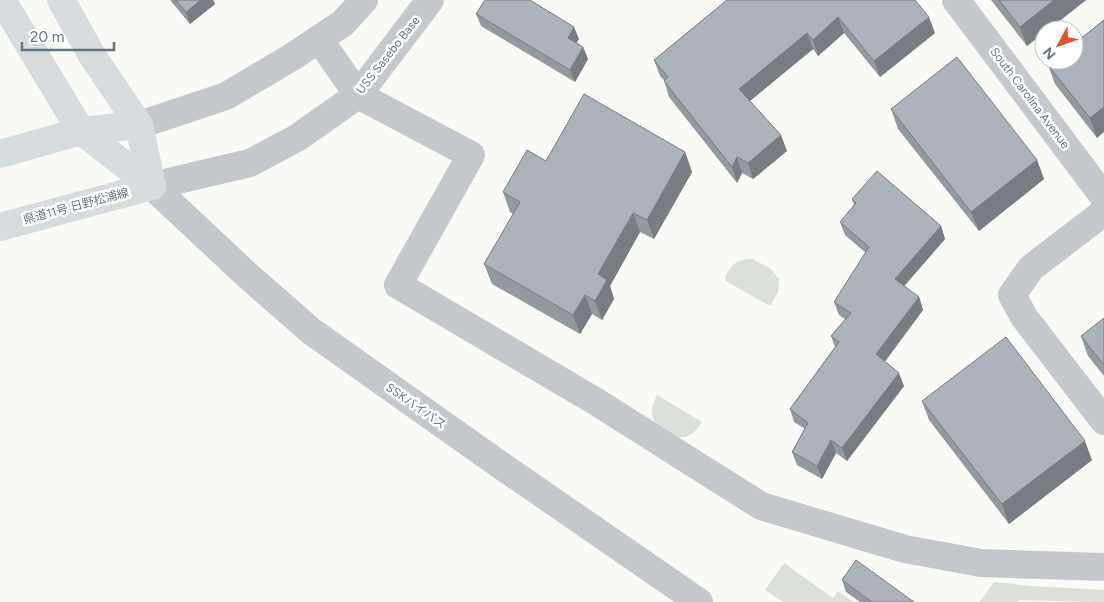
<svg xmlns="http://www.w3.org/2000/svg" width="1104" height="602" font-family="Figtree,'Noto Sans JP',sans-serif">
<rect width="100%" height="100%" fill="#f9f9f6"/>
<g fill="#dae0d7">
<path d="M752,259l18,9 9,11 -1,13 -7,13 -5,-1 -40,-23 -1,-4c8,-14 10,-17 27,-18z"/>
<path d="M657,395l45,27c-10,15 -19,20 -35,10 -6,-4 -11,-8 -14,-14 -3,-8 1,-16 4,-23z"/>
<polygon points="784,563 833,598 838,591 853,602 783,602 765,590"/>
<polygon points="994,582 1031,586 1104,590 1104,602 1019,600 1018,602 980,602"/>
</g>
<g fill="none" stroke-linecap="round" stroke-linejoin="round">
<g stroke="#c4c8cc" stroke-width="28">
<polyline points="956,0 1104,197"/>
<polyline points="319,39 358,95 471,155 398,285 595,401 761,506 905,549 981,563 1104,567"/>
<polyline points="139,125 226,96 292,57 343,23 364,0"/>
<polyline points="152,186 250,163 297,138 358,95 430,0"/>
<polyline points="1104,212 1031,268 1012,295 1024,317 1104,421"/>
</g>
<polyline stroke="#c4c8cc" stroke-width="28" points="152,186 246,274 311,331 496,462 699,602"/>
<g stroke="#d6dbde" stroke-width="28">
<polyline points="2,0 81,131 152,186"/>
<polyline points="61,0 93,57 139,125 152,186"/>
<polyline points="0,154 81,131 139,125"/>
<polyline points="0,227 152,186"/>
</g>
</g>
<g fill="#929a9f">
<polygon points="170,0 213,0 215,4 190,24"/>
<polygon points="727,0 935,33 880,77 844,33 818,56 813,49 750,101 787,151 753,179 742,173 737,183 669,97 664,80 660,76 654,60"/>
<polygon points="991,0 1086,0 1048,30 1044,30 1027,46"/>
<polygon points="476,14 579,39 576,43 583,47 588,59 575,82 481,26"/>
<polygon points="1104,20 1097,138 1055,84 1048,65"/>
<polygon points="891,109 1037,160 1044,179 979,231 898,129"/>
<polygon points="685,152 692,172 654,239 640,232 610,286 614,299 602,320 592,314 580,334 492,284 484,264 513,214 510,212 503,192 546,161"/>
<polygon points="852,199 941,226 945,239 904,286 919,297 923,310 885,362 904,386 847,461 836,453 822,479 797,465 792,452 805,429 794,422 790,409 835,347 831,336 845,319 839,315 834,302 866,253 845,235 840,222 854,205"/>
<polygon points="1104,318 1104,376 1088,356 1081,336"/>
<polygon points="922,401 1092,460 1009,524 929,420"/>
<polygon points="842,580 914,602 860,602 846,592"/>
</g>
<g fill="#777d82">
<polygon points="201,0 213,0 215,4 190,24 186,12"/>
<polygon points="1054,0 1086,0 1048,30 1044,30 1044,33 1027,46 1020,27"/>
<polygon points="838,17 844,33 818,56 813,40"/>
<polygon points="929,17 935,33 880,77 874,61"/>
<polygon points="574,27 579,39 572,50 568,38"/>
<polygon points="807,33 813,49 745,105 739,89"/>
<polygon points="583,47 588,59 575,82 570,70"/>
<polygon points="1104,107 1104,132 1097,138 1090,118"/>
<polygon points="781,135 787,151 753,179 748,163"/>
<polygon points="685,152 692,172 654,239 647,220"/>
<polygon points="737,157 742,173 737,183 732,167"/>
<polygon points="1037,160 1044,179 979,231 971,212"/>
<polygon points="633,213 640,232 610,286 614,299 602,320 595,301 598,274"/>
<polygon points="941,226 945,239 899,292 895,279"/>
<polygon points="585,295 592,314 580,334 573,315"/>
<polygon points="919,297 923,310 880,367 876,354"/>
<polygon points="899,373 904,386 847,461 842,448"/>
<polygon points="831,440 836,453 822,479 817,466"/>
<polygon points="1085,441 1092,460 1009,524 1002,504"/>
</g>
<g fill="#aab3b9" stroke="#777d82">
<polygon points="176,0 201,0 186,12"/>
<polygon points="485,0 530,0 574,27 568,38 583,47 570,70 476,14"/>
<polygon points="727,0 915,0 929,17 874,61 838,17 813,40 807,33 739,89 781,135 748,163 737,157 732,167 664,81 668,77 654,60"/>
<polygon points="999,0 1054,0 1020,27"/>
<polygon points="1104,20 1104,107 1090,118 1048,65 1053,60 1074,60 1074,44"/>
<polygon points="957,57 1037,160 971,212 891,109"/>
<polygon points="584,94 685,152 647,220 633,213 598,274 607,280 595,301 585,295 573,315 484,264 520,202 503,192 527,150 546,161"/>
<polygon points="877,171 941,226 895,279 919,297 876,354 899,373 842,448 831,440 817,466 792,452 808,423 790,409 839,342 831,336 851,313 834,302 869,247 840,222 856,203 852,199"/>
<polygon points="1104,318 1104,365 1081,336"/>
<polygon points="1006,337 1085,441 1002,504 922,401"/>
<polygon points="856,560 914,602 872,602 842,580"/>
</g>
<g text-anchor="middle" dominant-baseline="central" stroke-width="5" stroke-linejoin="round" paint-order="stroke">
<g font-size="12" fill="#637582" stroke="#fff">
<text transform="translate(388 55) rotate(-52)">USS Sasebo Base</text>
<text transform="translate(1030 98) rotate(53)">South Carolina Avenue</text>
<text transform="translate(76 206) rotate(-15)">県道11号 日野松浦線</text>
<text transform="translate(416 406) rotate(35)">SSKバイパス</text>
</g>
</g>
<g transform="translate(1059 45) rotate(229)"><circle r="24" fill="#ffffff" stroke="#c1c8cd"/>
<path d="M0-4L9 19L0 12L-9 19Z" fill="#e65128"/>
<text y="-8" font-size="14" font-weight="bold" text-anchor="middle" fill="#637582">N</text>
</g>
<path d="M22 42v8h92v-8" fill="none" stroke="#637582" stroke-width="2.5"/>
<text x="30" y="42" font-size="15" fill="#637582" stroke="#ffffff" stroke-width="4" paint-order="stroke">20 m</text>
</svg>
